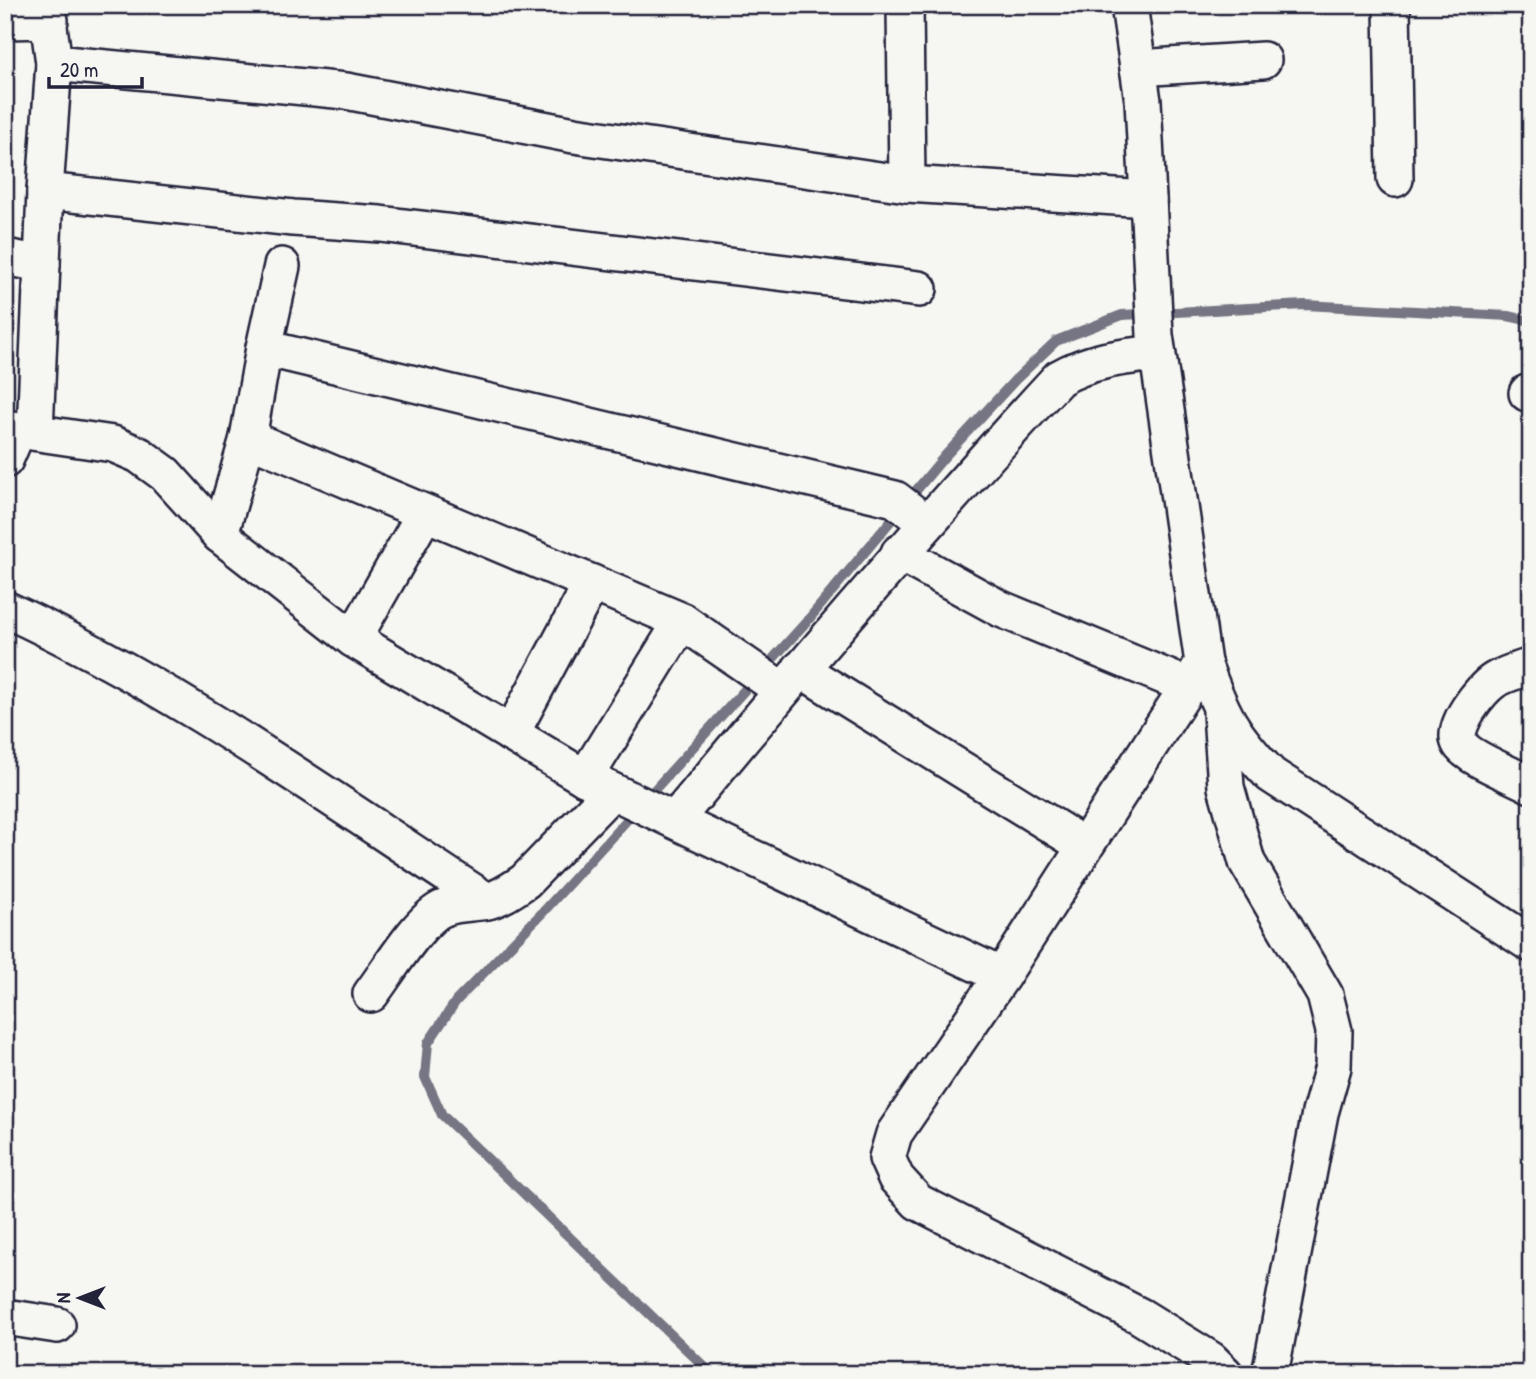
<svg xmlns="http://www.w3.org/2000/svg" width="1536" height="1379" font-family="'Patrick Hand',sans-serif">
<rect width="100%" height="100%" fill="#f6f6f2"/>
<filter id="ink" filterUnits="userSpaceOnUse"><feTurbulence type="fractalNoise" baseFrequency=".0143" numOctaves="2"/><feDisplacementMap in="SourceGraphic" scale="14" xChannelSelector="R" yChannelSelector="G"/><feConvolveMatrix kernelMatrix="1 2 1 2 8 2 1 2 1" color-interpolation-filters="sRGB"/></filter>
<g filter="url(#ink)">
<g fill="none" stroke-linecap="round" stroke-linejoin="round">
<g stroke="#757583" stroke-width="10">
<polyline points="646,799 808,620 944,457 1016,379 1056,341 1122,315 1305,305 1508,316 1531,321"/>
<polyline points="636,810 544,911 456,1001 428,1043 425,1077 442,1115 712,1374"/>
</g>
<g stroke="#22223b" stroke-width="40">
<g id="street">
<polyline points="905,5 907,184"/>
<path d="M1129,5l14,96 12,234 48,328c19,52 29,72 68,112l260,169"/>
<polyline points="1392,5 1395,179"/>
<polyline points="5,21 50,20"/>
<polyline points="54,63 346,91 574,135 907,184 1148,199"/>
<polyline points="1138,68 1263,60"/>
<polyline points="45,191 293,218 380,224 919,289"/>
<polyline points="5,257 42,264"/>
<polyline points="264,348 282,266"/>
<polyline points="1527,393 1531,393"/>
<polyline points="5,428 113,444 139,455 165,474 220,535 353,639 585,778 1002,976"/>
<polyline points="35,432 45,191 54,63 46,5"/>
<polyline points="248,438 682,621 782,690"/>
<polyline points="5,460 18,430"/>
<polyline points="220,535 248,438 264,348 895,499 925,522"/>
<polyline points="899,553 1001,609 1188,686"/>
<path d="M5,609c171,78 325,190 482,292"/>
<polyline points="353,639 425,513"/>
<polyline points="1203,663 1002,976 894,1134 887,1158 896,1178 918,1202 1140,1316 1211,1360 1225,1374"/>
<path d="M1531,666c-12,4 -26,8 -36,14 -14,8 -45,48 -35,64 8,14 55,32 71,41"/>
<polyline points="800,669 1085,846"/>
<polyline points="1221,713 1226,787 1247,862 1325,995 1334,1031 1333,1067 1320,1113 1270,1374"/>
<polyline points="511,734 592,583"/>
<polyline points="585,778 682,621"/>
<path d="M675,820c125,-152 250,-297 384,-442 32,-18 63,-21 98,-25"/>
<path d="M371,994c17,-22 49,-77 73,-86 15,-6 28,-4 43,-7 14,-3 26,-12 38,-20l87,-90"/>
<polyline points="5,1317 57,1325"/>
</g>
</g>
<use href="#street" stroke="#f6f6f2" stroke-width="35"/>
</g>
</g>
<rect width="1536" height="1379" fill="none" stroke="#f6f6f2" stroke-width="28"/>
<rect x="14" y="14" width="1508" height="1351" fill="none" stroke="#22223b" stroke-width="2.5" filter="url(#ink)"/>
<g transform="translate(80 1298) rotate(270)" stroke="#f6f6f2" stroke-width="5" paint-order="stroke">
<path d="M0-5L12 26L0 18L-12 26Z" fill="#22223b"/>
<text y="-10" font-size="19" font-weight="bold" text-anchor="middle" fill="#22223b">N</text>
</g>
<path d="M49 77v10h93v-10" fill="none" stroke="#22223b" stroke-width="3.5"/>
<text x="60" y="77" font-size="21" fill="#22223b" stroke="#f6f6f2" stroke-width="5" paint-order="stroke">20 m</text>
</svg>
